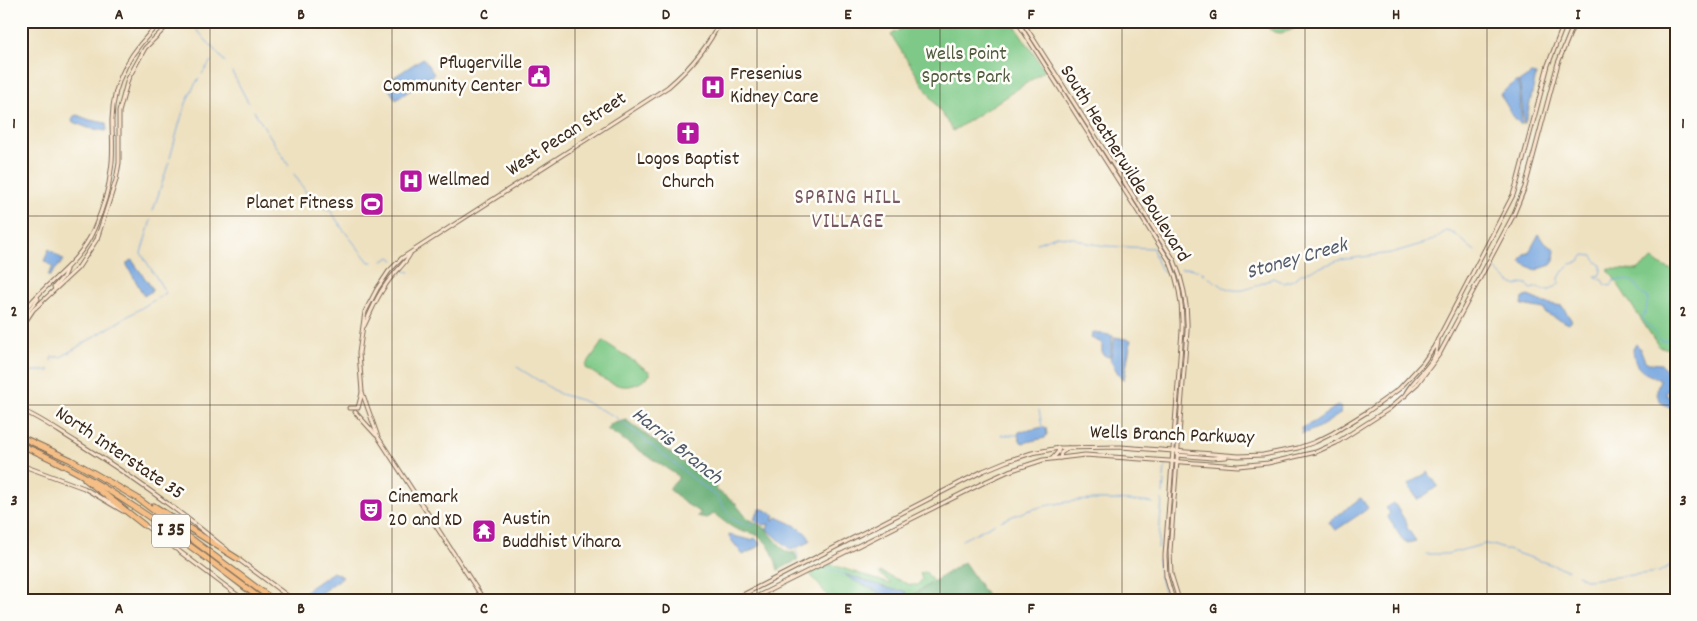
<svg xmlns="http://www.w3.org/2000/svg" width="1697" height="621" font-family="Dekko,sans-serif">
<rect width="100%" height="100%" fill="#fdfcf7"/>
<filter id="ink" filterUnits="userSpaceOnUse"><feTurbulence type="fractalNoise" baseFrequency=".02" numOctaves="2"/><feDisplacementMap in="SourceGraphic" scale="10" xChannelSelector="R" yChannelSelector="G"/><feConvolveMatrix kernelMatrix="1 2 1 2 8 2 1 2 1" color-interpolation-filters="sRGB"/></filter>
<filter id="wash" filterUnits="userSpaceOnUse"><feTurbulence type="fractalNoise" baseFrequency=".0096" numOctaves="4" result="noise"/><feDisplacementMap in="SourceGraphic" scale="20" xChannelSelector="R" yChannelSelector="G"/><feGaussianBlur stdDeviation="1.12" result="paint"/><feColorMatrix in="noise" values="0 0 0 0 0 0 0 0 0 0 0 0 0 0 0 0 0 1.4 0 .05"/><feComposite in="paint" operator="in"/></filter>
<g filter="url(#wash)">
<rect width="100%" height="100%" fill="#eee1c0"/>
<g fill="#7ec987" stroke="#5c7a52">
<polygon points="913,21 1012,21 1045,71 953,131 891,35"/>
<path d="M1262,21h44c-17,11 -30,20 -44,0z"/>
<polygon points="1653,259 1662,266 1676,271 1676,350 1659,347 1608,269 1637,270"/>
<path d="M603,341l47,31v3c-23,22 -42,7 -64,-7v-3z"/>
<polygon points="830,564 890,584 891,583 879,574 880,572 910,585 918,585 922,579 920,573 926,572 933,582 931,600 831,600 810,574"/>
</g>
<g fill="#66ad74" stroke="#506c49">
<path d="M626,420l91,67 -2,2 19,13 13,16 18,10 20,23 5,2 4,-1 4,8 -20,10c-4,-15 -9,-31 -26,-37 -3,-1 -7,0 -11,-2 -10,-3 -18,-11 -27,-17l-8,4 -9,-2 4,-3 -13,-8 -19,-16 9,-10v-3l-71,-47 4,-5z"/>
<polygon points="964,562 990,600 905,600"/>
</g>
<g fill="#74a5df" stroke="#58687e">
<polygon points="423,58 434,74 396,100 385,83"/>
<polygon points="1531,74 1536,75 1527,117 1524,125 1520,85 1519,82"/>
<polygon points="1517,81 1519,85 1522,124 1521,125 1513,116 1500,94"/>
<polygon points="77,115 90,120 106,123 107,130 106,131 88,128 73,122 72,120 74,116"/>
<polygon points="1539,234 1546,244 1555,249 1554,261 1551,265 1536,270 1520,262 1526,253 1528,254"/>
<polygon points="49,249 64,260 49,277 48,275 53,267 44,261"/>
<polygon points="132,260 152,288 152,291 144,296 127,265 127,263"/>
<polygon points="1528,296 1545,303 1562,306 1572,321 1569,324 1545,313 1544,309 1522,305 1523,298"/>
<polygon points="1095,332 1113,336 1110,356 1108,357 1102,354 1102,343 1091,338 1092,333"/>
<polygon points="1115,337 1131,340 1124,379 1122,380 1110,360"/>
<path d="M1636,344l4,4 5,13 4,2 12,1 11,15v4l-6,11 5,5 5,3v9c-8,-3 -20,-10 -19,-20 0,-4 2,-8 3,-12 -18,-6 -26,-10 -27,-30z"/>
<path d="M1338,405l3,2 -1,7c-15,10 -20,14 -38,20l-1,-6 13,-6z"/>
<polygon points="1044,427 1046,428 1047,434 1045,438 1023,443 1021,442 1018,435 1019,432"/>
<polygon points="1428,472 1438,486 1418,500 1408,485"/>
<polygon points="1361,498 1368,508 1366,510 1336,530 1334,529 1329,522 1359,499"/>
<polygon points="1394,503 1408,525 1406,526 1416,541 1408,543 1404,542 1387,516 1390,513 1386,508"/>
<path d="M760,509h3l12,6 -3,6 5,-4c10,5 29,11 33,23l-3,3 -16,7 -24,-21 2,-5 -6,1 -9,-6z"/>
<polygon points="729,535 751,540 755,538 761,544 760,546 743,555 729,537"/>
<polygon points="333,572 343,577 311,600 304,600 299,598 308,589"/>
<polygon points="844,574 894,590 902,590 906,592 907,596 903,600 888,599 876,591 851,579"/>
</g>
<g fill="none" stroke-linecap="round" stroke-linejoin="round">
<g stroke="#74a5df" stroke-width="1">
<polyline points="189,21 225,62"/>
<polyline points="232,72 248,102"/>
<polyline points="202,74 211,61"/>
<polyline points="254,111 289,166"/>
<path d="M170,158c8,-27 13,-57 29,-80"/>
<polyline points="294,174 314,204 330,210 342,228 369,262 372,262"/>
<polyline points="153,211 169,162"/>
<polyline points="1037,243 1056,236 1074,238 1088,243 1106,246 1153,248 1157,263 1163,271 1170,272"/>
<polyline points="383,261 390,257 394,260"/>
<path d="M1494,268l15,14 8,4 3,-2 8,1 3,4 7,-2 4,3h8l9,-6v-6l4,-7 8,-7 8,-2 5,-7 9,1 3,5 5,4v6l-2,5h-4l1,2 6,2 3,5 6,1 3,-6c4,-1 7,0 12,0 15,1 9,14 22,17l-2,14 -4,7 16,18v3l4,2 5,-1 4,-7 5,-3"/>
<polyline points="402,269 405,271 410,272"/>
<path d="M1181,269c23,-7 34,25 62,21 10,-2 21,-8 30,-12l11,5 9,-3 8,-6 39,-14 51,-7 34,-10 8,-3 13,-9c11,1 19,13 29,20"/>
<polyline points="51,361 52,357 61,357 166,293 141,253 151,220"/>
<polyline points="517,367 560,394 581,400 614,416 717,497 732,519 745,525 760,522"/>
<polyline points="21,376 32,371 49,371 49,369"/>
<polyline points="1039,410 1042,427"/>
<polyline points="1001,435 1018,435"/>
<polyline points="1164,478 1165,465"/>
<polyline points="1163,494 1164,481"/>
<path d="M1001,521c51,-23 96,-24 152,-18"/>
<polyline points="962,540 994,524"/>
<polyline points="1158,548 1162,500"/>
<polyline points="796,549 798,557"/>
<polyline points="1426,554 1447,554 1485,544 1492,545 1568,570"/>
<polyline points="1158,559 1160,576 1166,600"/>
<polyline points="823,567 846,575"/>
<polyline points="1578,575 1587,580 1659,572 1676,562"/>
<polyline points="906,596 943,598 944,600"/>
</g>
</g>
</g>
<g filter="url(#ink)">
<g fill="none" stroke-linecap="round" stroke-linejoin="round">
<g stroke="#7a6a57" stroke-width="5">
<g id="secondary">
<path d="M1017,21l153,241c10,23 13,44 12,69l-17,225 1,20 7,24"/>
<path d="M1022,21l152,239c10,23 14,45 13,71l-17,220 1,23 8,26"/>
<polyline points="55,289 54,287 63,277 66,270"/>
<path d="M21,315c22,-32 57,-48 73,-86 8,-18 15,-40 17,-59 3,-17 1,-33 1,-50 1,-42 20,-71 50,-99"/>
<polyline points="28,317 29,310 38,299 37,297"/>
<path d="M364,326c7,-14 12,-28 21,-40 7,-12 19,-20 25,-32"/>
<polyline points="21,328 33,310 78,268 97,239 116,180 119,163 119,112 128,79 145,48 172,21"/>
<path d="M1405,396c1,-9 24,-28 29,-39 3,-5 3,-11 4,-16"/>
<polyline points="349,408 358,408 362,393"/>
<path d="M21,410c20,8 38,22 57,33 52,32 102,68 149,107"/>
<polyline points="355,412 376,435"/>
<polyline points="1177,455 1212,458 1226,457"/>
<polyline points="1053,458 1058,452 1059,448"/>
<polyline points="1060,458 1061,453 1068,448"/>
<polyline points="21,465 84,488 123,511"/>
<polyline points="143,524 244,600"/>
<polyline points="238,559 293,600"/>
<path d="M484,600l-106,-163 -16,-45 -3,-39 6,-41 12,-23 12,-18 13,-13 266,-171c22,-19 40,-39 52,-66"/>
<polyline points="733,600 983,471 1007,461 1032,453 1059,448 1121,447 1239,456 1263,455 1298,448 1315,442 1333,433 1367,412 1399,389 1423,363 1434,347 1513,195 1518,179 1548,65 1565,21"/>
<polyline points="750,600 987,481 1009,471 1043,460 1085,455 1238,466 1268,463 1316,452 1336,443 1389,409 1417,384 1440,353 1513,216 1525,187 1558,63 1575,21"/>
</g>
</g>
<g stroke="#7a6a57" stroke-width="7">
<g id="highway">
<polyline points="21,437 71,460 137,498 273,600"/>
<path d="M21,445c90,38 164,97 241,155"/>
<polyline points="85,479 144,525"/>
<polyline points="154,506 238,559"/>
</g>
</g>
<use href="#secondary" stroke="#fbe5cf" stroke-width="3"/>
<use href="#highway" stroke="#f5be86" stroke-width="5"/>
</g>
</g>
<path fill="none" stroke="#3b2a1e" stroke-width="1" stroke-opacity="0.55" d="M210,21v579M392,21v579M575,21v579M757,21v579M940,21v579M1122,21v579M1305,21v579M1487,21v579M21,216h1655M21,405h1655"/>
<defs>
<g id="civic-square" transform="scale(1.25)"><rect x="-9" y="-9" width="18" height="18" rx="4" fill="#b5179e" stroke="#fdfcf7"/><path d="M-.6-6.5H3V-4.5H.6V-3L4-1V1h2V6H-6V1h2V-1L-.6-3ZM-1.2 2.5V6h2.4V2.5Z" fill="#fff"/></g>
<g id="hospital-square" transform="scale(1.25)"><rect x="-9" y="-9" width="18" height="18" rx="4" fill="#b5179e" stroke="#fdfcf7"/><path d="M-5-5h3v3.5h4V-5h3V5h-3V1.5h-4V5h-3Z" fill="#fff"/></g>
<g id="church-square" transform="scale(1.25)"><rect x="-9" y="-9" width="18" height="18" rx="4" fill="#b5179e" stroke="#fdfcf7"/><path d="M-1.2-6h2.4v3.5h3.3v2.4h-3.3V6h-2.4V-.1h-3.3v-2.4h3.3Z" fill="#fff"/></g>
<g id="stadium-square" transform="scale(1.25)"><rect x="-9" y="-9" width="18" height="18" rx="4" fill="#b5179e" stroke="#fdfcf7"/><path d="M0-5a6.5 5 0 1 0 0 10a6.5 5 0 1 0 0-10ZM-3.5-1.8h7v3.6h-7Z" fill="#fff"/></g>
<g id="theatre-square" transform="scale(1.25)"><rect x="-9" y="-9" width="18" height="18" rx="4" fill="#b5179e" stroke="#fdfcf7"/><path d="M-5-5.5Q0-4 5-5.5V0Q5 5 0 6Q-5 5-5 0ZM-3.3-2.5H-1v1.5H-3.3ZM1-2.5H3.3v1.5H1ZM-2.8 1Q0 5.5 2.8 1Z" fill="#fff"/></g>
<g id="temple-square" transform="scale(1.25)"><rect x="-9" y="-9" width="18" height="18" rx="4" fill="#b5179e" stroke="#fdfcf7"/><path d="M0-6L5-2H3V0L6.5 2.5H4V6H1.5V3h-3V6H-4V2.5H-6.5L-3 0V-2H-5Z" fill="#fff"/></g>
</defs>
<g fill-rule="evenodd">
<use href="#civic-square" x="539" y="76"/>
<use href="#hospital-square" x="713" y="87"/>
<use href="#church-square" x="688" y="133"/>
<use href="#hospital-square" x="411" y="181"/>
<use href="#stadium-square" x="372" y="204"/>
<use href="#theatre-square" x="371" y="510"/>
<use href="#temple-square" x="484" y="531"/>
</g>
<g text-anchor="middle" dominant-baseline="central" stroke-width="5" stroke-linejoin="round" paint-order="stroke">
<rect fill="#fdfcf7" stroke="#75695f" stroke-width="1" x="152" y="514.5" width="38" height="33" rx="4"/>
<g font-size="19" font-weight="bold" fill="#3b2a1e">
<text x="171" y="531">I 35</text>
</g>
<g font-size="20" fill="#4f5a3e" stroke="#fdfcf7">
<text x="966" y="55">Wells Point<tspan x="966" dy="23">Sports Park</tspan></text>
</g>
<g font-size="20" fill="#3b2a1e" stroke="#fdfcf7" text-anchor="start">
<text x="522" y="64" text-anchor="end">Pflugerville<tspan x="522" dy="23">Community Center</tspan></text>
<text x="730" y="75">Fresenius<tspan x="730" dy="23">Kidney Care</tspan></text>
<text x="688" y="160" text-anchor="middle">Logos Baptist<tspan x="688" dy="23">Church</tspan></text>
<text x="428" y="181">Wellmed</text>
<text x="354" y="204" text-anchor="end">Planet Fitness</text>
<text x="388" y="498">Cinemark<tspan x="388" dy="23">20 and XD</tspan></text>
<text x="502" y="520">Austin<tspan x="502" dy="23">Buddhist Vihara</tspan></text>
</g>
<g font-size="20" fill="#3b2a1e" stroke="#fdfcf7">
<text transform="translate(567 135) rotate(-33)">West Pecan Street</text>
<text transform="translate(1124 164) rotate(58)">South Heatherwilde Boulevard</text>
<text transform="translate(1172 436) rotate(2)">Wells Branch Parkway</text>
<text transform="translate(119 454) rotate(34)">North Interstate 35</text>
</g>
<g font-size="21" letter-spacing="1" fill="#755862" stroke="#fdfcf7">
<text x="848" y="199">SPRING HILL<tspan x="848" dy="24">VILLAGE</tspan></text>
</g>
<g font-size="21" font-style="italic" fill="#525b6b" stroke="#fdfcf7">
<text transform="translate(1297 260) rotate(-16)">Stoney Creek</text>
<text transform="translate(676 447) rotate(39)">Harris Branch</text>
</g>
</g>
<rect width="1697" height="621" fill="none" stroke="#fdfcf7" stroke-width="55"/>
<rect x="28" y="28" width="1642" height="566" fill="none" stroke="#3b2a1e" stroke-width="2"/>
<g font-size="16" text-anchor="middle" font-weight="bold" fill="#3b2a1e">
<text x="119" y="19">A</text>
<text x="301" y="19">B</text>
<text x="484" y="19">C</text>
<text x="666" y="19">D</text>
<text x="848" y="19">E</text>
<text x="1031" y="19">F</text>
<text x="1213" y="19">G</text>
<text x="1396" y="19">H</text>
<text x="1578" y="19">I</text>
<text x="14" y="128">1</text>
<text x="1683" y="128">1</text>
<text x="14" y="316">2</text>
<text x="1683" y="316">2</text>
<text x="14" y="505">3</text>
<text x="1683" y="505">3</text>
<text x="119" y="613">A</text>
<text x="301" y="613">B</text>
<text x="484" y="613">C</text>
<text x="666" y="613">D</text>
<text x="848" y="613">E</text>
<text x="1031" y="613">F</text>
<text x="1213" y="613">G</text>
<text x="1396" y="613">H</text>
<text x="1578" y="613">I</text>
</g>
</svg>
